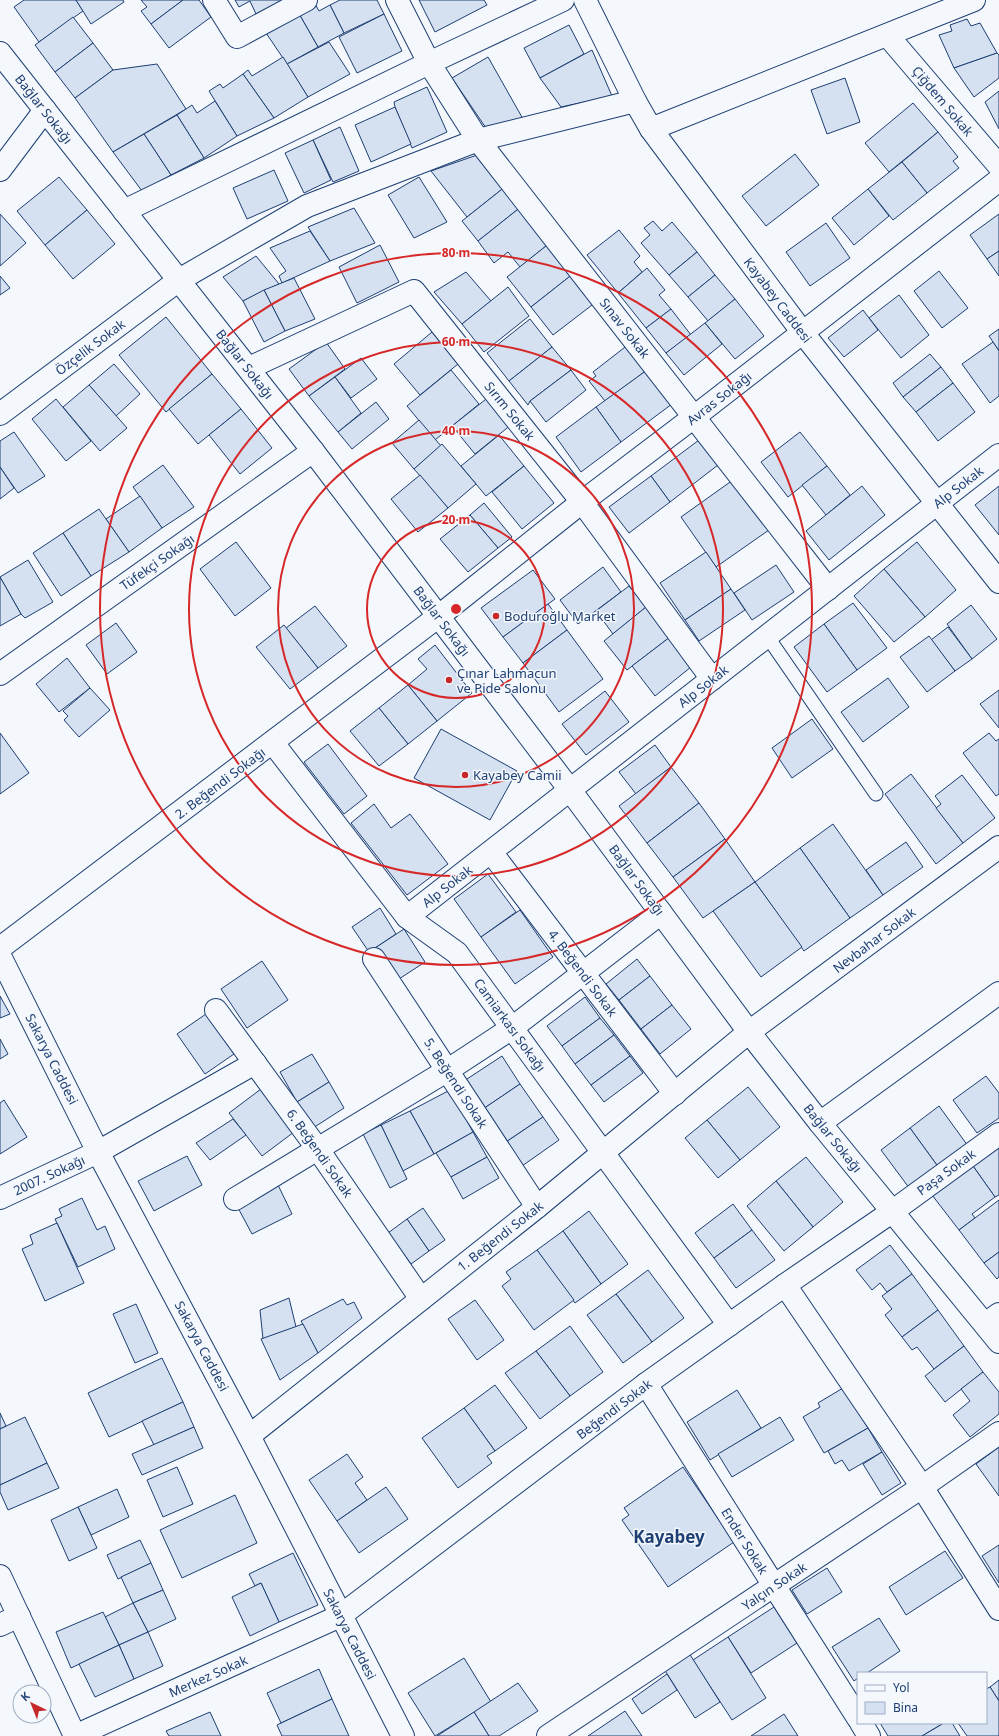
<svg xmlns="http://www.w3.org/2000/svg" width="999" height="1736" font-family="'Noto Sans',sans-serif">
<rect width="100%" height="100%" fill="#f4f7fb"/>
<g fill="#d5e0f0" stroke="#1d3f73">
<polygon points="24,0 76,0 83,11 39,42 14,7"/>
<polygon points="76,0 123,0 124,2 91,24"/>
<polygon points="141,0 183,0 151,24 141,11 147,7"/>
<polygon points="183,0 199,0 211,17 169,48 151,24"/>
<polygon points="235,0 283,0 256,14 250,1 239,7"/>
<polygon points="340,0 377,0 384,14 344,33 330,5"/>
<polygon points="419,0 484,0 487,5 435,32"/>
<polygon points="314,2 319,11 330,5 344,33 318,47 298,12"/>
<polygon points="298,12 318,47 287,64 264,30"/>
<polygon points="384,14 402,51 357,73 339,37"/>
<polygon points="73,17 93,43 55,72 35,45"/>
<polygon points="967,19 971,26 980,23 997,53 954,68 939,35 952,31 950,25"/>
<polygon points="569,25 584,54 540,78 524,48"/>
<polygon points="329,42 350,74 308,97 287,64"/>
<polygon points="93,43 113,70 75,98 55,72"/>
<polygon points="592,50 612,96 561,107 540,78"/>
<polygon points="997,53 999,55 999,78 974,97 954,68"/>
<polygon points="283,57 308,97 274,118 243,74 248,70 252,76"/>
<polygon points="488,57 523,119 486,128 452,78"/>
<polygon points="157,64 186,109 113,152 75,98 113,70"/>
<polygon points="243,74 274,118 237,136 209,91 220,84 223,88"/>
<polygon points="845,78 860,122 827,134 811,90"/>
<polygon points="427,87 447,132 412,148 395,107 394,102"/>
<polygon points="999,91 999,129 985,102"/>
<polygon points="215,101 237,136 204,158 177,115 192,105 197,113"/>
<polygon points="913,103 938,132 889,172 865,143"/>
<polygon points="395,107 411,144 371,162 355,125"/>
<polygon points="177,115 204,158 171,175 144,134"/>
<polygon points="340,127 359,171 333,182 313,140"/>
<polygon points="938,132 958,157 953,161 959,168 927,193 902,162"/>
<polygon points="144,134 171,175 142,191 113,152"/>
<polygon points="313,140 331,180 304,193 285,153"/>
<polygon points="480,154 506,186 467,217 431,171"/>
<polygon points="795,154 819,185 766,226 742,196"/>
<polygon points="902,162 927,193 893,220 868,189"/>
<polygon points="274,170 288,201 247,219 233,188"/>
<polygon points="59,177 87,210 45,245 17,211"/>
<polygon points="419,177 447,222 414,238 388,195"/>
<polygon points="506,186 522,206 478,241 462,221"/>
<polygon points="868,189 889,216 854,245 832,218"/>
<polygon points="522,206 551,242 520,267 508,252 494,263 478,241"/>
<polygon points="354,208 375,243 330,261 308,227"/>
<polygon points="87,210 115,244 73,279 45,245"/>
<polygon points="0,214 26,243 0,266"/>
<polygon points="999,214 999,251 987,259 970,235"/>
<polygon points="653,221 662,231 672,222 697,252 669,275 641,243 650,235 644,228"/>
<polygon points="826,223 850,258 810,286 786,252"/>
<polygon points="619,230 640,256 634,262 642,272 618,293 587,255"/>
<polygon points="310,231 330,261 282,283 279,276 286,271 270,248"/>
<polygon points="551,242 574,273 531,307 507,277"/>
<polygon points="380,245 399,282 357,303 339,267"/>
<polygon points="999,251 999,276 987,259"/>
<polygon points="697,252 715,275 688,297 669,275"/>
<polygon points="256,256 279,284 243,301 223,277"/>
<polygon points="647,268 665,290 659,295 671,309 646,328 618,293"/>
<polygon points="939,271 968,308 942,328 914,291"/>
<polygon points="466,272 491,301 462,324 434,292"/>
<polygon points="574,273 596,302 553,335 531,307"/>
<polygon points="715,275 735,299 708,321 688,297"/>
<polygon points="0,276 10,288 0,295"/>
<polygon points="294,278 315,319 285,331 264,290"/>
<polygon points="508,287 529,316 484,352 462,324"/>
<polygon points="264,290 285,331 264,342 243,301"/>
<polygon points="899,295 929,335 901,358 869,318"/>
<polygon points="735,299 764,336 735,359 705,323"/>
<polygon points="671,309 691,335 666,353 646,328"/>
<polygon points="863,310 878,330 844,357 828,338"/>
<polygon points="166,317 212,374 166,412 119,355"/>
<polygon points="530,319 552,347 509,381 487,353"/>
<polygon points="705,323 722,344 684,375 666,353"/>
<polygon points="999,329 999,351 989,336"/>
<polygon points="432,332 458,364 420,395 394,364"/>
<polygon points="326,342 345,369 309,396 289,369"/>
<polygon points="993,342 999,351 999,396 990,403 962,364"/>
<polygon points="629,344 647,370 605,401 589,381 596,376 593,372"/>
<polygon points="552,347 571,370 530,401 528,405 509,381"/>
<polygon points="930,354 941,367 903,397 893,383"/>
<polygon points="361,358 377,379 351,398 335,377"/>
<polygon points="114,364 140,394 116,416 89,385"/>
<polygon points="941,367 953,383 916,412 903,397"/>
<polygon points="451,370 479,404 435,440 407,406"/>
<polygon points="571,370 586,390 546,422 530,401"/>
<polygon points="647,370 672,404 621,442 596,407"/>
<polygon points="212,374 241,409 198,444 169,409"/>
<polygon points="335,377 361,413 338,432 309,396"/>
<polygon points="953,383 975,412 938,441 916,412"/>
<polygon points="89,385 127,428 100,451 63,407"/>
<polygon points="490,396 512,424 475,454 452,426"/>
<polygon points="56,399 91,441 66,461 32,419"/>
<polygon points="376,402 389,419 352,449 338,432"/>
<polygon points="596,407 621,442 581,472 556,437"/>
<polygon points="241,409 272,448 240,474 209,435"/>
<polygon points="419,420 441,446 414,469 392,443"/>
<polygon points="14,432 45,476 18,493 0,467 0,441"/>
<polygon points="800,432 827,466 788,497 761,462"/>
<polygon points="499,435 524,466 486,496 461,466"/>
<polygon points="699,440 718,465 670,502 651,476"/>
<polygon points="442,444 476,484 448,508 414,469"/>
<polygon points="163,465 194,507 162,528 133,487"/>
<polygon points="524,466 554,503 522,529 492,492"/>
<polygon points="827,466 850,495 826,515 802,485"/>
<polygon points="0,467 14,488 0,499"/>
<polygon points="420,475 448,508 418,532 391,499"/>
<polygon points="651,476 670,502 629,533 609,507"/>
<polygon points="733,480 769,530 716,567 681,517"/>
<polygon points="862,486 885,515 829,560 806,531"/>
<polygon points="999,486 999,535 975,505"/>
<polygon points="140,496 162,528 129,552 106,519"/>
<polygon points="484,503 512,537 498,548 470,515"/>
<polygon points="99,509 129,552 91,576 63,533"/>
<polygon points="470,515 498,548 468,572 440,539"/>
<polygon points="63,533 91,576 61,596 33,553"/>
<polygon points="236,542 271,588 235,616 200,569"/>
<polygon points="917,542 956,590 925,617 884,569"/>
<polygon points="706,552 731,589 685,620 660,583"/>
<polygon points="28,560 53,602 25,618 21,614 0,577"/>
<polygon points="776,565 794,592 752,620 734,593"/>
<polygon points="603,567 621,592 578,624 560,600"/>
<polygon points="884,569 925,617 894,642 854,596"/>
<polygon points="533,570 555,599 503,637 481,608"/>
<polygon points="0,577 21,614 0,626"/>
<polygon points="629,586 646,607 613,634 596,611"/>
<polygon points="731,589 745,610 699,641 685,620"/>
<polygon points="853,603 887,648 857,670 824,624"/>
<polygon points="548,604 567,630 523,663 503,637"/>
<polygon points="971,605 997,639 972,659 947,624"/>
<polygon points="315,606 347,646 318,668 286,628"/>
<polygon points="646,607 670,637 627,670 604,641"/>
<polygon points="116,623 137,652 107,674 86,645"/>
<polygon points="824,624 857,670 827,692 794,647"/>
<polygon points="284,625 318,668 290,689 256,647"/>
<polygon points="948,627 972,659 955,671 931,640"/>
<polygon points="567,630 603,679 559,712 523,663"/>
<polygon points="929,636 955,671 927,692 900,657"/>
<polygon points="670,637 691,667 655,696 632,666"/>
<polygon points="435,645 472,693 437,721 408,685 427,669 418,659"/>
<polygon points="67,658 90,688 59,712 36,684"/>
<polygon points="888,678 909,707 863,742 841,712"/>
<polygon points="408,685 437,721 408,744 379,708"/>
<polygon points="90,688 110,710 79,737 64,720 68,716 63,711"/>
<polygon points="999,690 999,728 980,704"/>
<polygon points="605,691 629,722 586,755 562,724"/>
<polygon points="379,708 408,744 379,766 350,731"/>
<polygon points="812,719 833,749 792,778 772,748"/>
<polygon points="441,729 517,771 490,820 414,778"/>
<polygon points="0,733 29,773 0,794"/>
<polygon points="989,733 996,741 999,739 999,794 996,796 963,753"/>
<polygon points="328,744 367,796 344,814 304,762"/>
<polygon points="655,745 671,767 636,794 619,772"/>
<polygon points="671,767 699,803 647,843 619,806"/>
<polygon points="911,774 963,843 936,864 885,794"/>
<polygon points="962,775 995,818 963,843 936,808 941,804 935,796"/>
<polygon points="699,803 725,839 673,877 647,843"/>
<polygon points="374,804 391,828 410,814 448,864 407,895 351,823"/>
<polygon points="833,824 883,895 850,918 800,848"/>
<polygon points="725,839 755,882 703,918 673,877"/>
<polygon points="906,842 923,867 883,895 866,870"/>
<polygon points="800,848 850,918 804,951 755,882"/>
<polygon points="488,874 516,912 481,937 454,899"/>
<polygon points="755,882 802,947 761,977 713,911"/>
<polygon points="380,908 396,934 369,952 352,927"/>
<polygon points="520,910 553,957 515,984 481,937"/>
<polygon points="404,929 425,962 396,981 375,948"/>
<polygon points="637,959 650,976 619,1000 606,984"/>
<polygon points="262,961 288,1000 247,1028 221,989"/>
<polygon points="650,976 672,1005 641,1029 619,1000"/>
<polygon points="0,996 10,1014 0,1018"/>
<polygon points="585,997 600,1018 562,1046 547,1026"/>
<polygon points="672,1005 691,1029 660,1054 641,1029"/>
<polygon points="206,1014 234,1054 205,1074 177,1034"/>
<polygon points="600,1018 614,1035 575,1064 562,1046"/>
<polygon points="614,1035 630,1056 591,1085 575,1064"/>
<polygon points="0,1039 8,1054 0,1059"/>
<polygon points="312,1054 329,1082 297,1102 280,1072"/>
<polygon points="502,1056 520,1084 483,1109 464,1081"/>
<polygon points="630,1056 643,1073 604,1102 591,1085"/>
<polygon points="986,1076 999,1093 999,1118 977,1133 953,1100"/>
<polygon points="329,1082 344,1108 313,1128 297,1102"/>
<polygon points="520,1084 543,1117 506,1142 483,1109"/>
<polygon points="748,1087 780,1127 740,1160 707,1120"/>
<polygon points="261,1089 294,1132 262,1156 229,1113"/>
<polygon points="450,1090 473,1132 434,1154 410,1111"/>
<polygon points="4,1100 27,1137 0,1154 0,1103"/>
<polygon points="939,1106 968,1146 939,1168 910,1128"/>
<polygon points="410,1111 434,1154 403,1171 381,1125"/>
<polygon points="543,1117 559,1140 522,1166 506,1142"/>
<polygon points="233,1119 246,1135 210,1160 196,1143"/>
<polygon points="707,1120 740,1160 718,1178 685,1138"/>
<polygon points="381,1125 407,1179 390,1188 363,1134"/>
<polygon points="910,1128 939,1168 910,1189 881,1150"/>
<polygon points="473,1132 487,1157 451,1177 436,1153"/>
<polygon points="999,1147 999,1195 995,1197 973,1166"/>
<polygon points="187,1156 202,1185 154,1211 138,1181"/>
<polygon points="487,1157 499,1178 463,1199 451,1177"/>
<polygon points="806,1157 843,1202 813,1227 776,1181"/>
<polygon points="973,1166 995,1197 972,1214 975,1218 959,1230 932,1195"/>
<polygon points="776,1181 813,1227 784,1251 747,1206"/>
<polygon points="278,1185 292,1214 252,1234 237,1206"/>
<polygon points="82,1198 97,1230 105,1226 115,1249 78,1267 55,1219 62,1216 59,1209"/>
<polygon points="999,1200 999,1252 984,1263 959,1230"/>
<polygon points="733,1204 752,1230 714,1258 695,1233"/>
<polygon points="423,1208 445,1240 429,1251 407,1219"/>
<polygon points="589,1211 628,1264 601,1284 563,1231"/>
<polygon points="407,1219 429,1251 411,1264 388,1233"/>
<polygon points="57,1223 84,1283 45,1301 22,1249 33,1244 30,1235"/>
<polygon points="752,1230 775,1260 736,1288 714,1258"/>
<polygon points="563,1231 601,1284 575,1303 537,1250"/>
<polygon points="890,1245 912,1274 887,1292 880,1283 872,1290 856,1270"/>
<polygon points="537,1250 574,1300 534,1330 502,1286 511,1279 506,1272"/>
<polygon points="999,1252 999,1277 997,1279 984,1263"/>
<polygon points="648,1270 684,1318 652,1342 616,1294"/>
<polygon points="912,1274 938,1310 902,1337 885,1315 892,1309 882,1296"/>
<polygon points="616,1294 652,1342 623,1363 587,1315"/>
<polygon points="289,1298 296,1327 263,1339 260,1310"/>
<polygon points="343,1299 347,1305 354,1302 362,1318 318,1353 301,1321"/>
<polygon points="475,1300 504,1340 477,1360 448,1319"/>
<polygon points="136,1304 158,1353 135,1363 113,1314"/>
<polygon points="938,1310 964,1346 934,1369 917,1347 912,1350 902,1337"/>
<polygon points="303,1324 318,1353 280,1380 261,1339"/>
<polygon points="570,1326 603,1372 570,1396 536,1351"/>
<polygon points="964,1346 983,1372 945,1402 925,1376"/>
<polygon points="536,1351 570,1396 540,1419 505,1373"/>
<polygon points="162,1358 183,1402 109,1437 88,1393"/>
<polygon points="983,1372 999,1392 999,1414 970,1437 953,1415 970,1401 961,1389"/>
<polygon points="495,1385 527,1428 495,1451 464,1408"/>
<polygon points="843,1388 868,1428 824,1453 803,1417 820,1407 818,1403"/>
<polygon points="737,1390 761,1428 710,1460 687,1422"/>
<polygon points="183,1402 194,1427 154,1445 142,1421"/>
<polygon points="464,1408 495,1451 487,1456 492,1463 458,1488 422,1438"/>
<polygon points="0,1413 6,1426 0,1429"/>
<polygon points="25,1417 47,1463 0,1485 0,1429"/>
<polygon points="780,1417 794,1440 732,1477 718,1454"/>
<polygon points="194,1427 203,1448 142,1475 132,1454"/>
<polygon points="868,1428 882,1452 849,1471 842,1460 835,1464 828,1451"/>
<polygon points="999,1447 999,1496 976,1464"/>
<polygon points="882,1452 901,1483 882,1495 863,1464"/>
<polygon points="347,1454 363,1477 355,1483 367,1500 337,1521 309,1480"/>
<polygon points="47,1463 59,1488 8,1510 0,1492 0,1485"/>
<polygon points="177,1467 193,1504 163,1517 147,1480"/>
<polygon points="683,1467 734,1542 668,1587 622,1520 629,1515 624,1508"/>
<polygon points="386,1487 408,1519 359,1553 337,1521"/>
<polygon points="117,1489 129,1517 91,1535 78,1507"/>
<polygon points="235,1495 257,1543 182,1578 160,1530"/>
<polygon points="78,1507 97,1548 69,1561 51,1520"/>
<polygon points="140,1540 151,1563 118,1579 107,1555"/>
<polygon points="999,1545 999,1583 982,1556"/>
<polygon points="945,1551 963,1578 906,1615 889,1587"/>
<polygon points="293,1553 318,1605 279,1622 261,1583 255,1586 249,1574"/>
<polygon points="151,1563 163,1590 133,1603 121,1577"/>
<polygon points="827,1568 842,1592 807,1614 792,1590"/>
<polygon points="261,1583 279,1622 250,1636 232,1597"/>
<polygon points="163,1590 176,1619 148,1632 133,1603"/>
<polygon points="133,1603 148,1632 119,1645 105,1617"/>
<polygon points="774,1607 797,1643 751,1673 728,1637"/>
<polygon points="103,1612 119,1645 71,1668 56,1632"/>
<polygon points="879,1618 900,1651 867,1673 858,1673 858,1678 854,1681 832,1647"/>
<polygon points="148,1632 163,1666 134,1679 119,1645"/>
<polygon points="728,1637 766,1698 732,1720 693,1660"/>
<polygon points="119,1645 134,1679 95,1697 79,1664"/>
<polygon points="689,1653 720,1702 695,1718 664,1669"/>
<polygon points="464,1658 491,1702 435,1736 408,1693"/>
<polygon points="319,1669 332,1699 281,1723 267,1693"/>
<polygon points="667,1674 677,1690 642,1714 632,1699"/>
<polygon points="999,1680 999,1701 990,1687"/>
<polygon points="518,1683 538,1711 499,1736 489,1736 474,1712"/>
<polygon points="990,1687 999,1701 999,1736 967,1736 958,1723 986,1723 986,1689"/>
<polygon points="332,1699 349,1736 282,1736 277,1725"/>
<polygon points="625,1711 642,1736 588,1736"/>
<polygon points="210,1712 221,1736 169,1736 166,1731"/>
<polygon points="474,1712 489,1736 437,1736"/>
<polygon points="784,1714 798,1736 751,1736"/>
<polygon points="880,1723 941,1723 942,1724 922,1736 888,1736"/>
<polygon points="944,1723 952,1723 960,1736 922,1736"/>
</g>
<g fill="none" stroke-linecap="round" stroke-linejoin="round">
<g stroke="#1d3f73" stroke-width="15">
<polyline id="lane" points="767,636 876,794"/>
</g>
<g stroke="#1d3f73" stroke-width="24">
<g id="street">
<polyline points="214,0 237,37 306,0"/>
<polyline points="397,0 429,63 478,140 828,589"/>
<polyline points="585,0 635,101 651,129 803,333 999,582"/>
<polyline points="888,36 999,166"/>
<polyline points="651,129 974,0"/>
<polyline points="0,170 45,110"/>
<polyline points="124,211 429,63 563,0"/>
<polyline points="249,368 414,291 582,502 712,679"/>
<polyline points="0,414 179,280 307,206 478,140 635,101"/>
<polyline points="0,674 313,451"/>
<polyline points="273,743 407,917 457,953 729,1325"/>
<polyline points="491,852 675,1094"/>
<polyline points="407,917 999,455"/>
<polyline points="0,948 439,616 582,502 694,417 999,180"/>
<polyline points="374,959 537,1207"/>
<polyline points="216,1010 317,1148 421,1299"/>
<polyline points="820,1123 999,993"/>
<polyline points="0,1198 98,1152 255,1063"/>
<polyline points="235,1199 448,1070 512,1028 661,913"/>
<polyline points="785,1285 922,1487 999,1609"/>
<polyline points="985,1324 999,1314"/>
<polyline points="646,1384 858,1718"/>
<polyline points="249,1436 537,1207 749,1032 999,847"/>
<polyline points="0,1576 75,1736"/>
<polyline points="0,1625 19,1616"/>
<polyline points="861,1723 869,1736"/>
<polyline points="75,1736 340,1616 646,1384 785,1285 893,1211 999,1134"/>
<polyline points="548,1736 922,1487 999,1433"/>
</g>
</g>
<g stroke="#1d3f73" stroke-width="24">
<g id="secondary">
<polyline points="0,53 313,451 570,790 749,1032 820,1123 999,1342"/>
<polyline points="0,956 98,1152 249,1436 403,1736"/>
</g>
</g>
<use href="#lane" stroke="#f4f7fb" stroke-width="13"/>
<use href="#street" stroke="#f4f7fb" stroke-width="22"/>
<use href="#secondary" stroke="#f4f7fb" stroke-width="22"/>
</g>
<g fill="none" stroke="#d62828" stroke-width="2">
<circle cx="456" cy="609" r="89"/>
<circle cx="456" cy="609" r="178"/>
<circle cx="456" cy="609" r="267"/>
<circle cx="456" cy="609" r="356"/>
</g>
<g fill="#c62828" stroke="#f4f7fb" stroke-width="1.5">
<circle cx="496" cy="616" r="4"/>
<circle cx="449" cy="680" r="4"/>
<circle cx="465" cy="775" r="4"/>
</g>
<g text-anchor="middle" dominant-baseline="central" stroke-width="3" stroke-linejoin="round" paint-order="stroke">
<g font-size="13" fill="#1d3f73" stroke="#f4f7fb">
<text transform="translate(943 101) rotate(50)">Çiğdem Sokak</text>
<text transform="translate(44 109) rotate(52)">Bağlar Sokağı</text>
<text transform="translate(778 300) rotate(53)">Kayabey Caddesi</text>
<text transform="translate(625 328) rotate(52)">Sınav Sokak</text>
<text transform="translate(90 347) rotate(-37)">Özçelik Sokak</text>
<text transform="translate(245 364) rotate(52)">Bağlar Sokağı</text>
<text transform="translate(719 398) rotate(-38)">Avras Sokağı</text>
<text transform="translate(510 411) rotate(51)">Sırım Sokak</text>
<text transform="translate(958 487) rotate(-38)">Alp Sokak</text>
<text transform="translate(157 562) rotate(-35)">Tüfekçi Sokağı</text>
<text transform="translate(442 621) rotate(53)">Bağlar Sokağı</text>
<text transform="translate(703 686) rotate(-38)">Alp Sokak</text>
<text transform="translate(220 783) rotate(-37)">2. Beğendi Sokağı</text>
<text transform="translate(637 880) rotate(54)">Bağlar Sokağı</text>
<text transform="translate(447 886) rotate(-38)">Alp Sokak</text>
<text transform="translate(874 940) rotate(-37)">Nevbahar Sokak</text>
<text transform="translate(583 973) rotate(53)">4. Beğendi Sokak</text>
<text transform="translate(510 1025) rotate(54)">Camiarkası Sokağı</text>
<text transform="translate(52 1059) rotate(63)">Sakarya Caddesi</text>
<text transform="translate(456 1083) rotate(57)">5. Beğendi Sokak</text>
<text transform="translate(833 1138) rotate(51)">Bağlar Sokağı</text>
<text transform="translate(320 1153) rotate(55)">6. Beğendi Sokak</text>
<text transform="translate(946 1172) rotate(-36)">Paşa Sokak</text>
<text transform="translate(49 1175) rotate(-25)">2007. Sokağı</text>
<text transform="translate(500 1236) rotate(-38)">1. Beğendi Sokak</text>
<text transform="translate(202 1346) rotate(62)">Sakarya Caddesi</text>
<text transform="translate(614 1409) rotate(-37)">Beğendi Sokak</text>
<text transform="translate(745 1541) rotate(58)">Ender Sokak</text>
<text transform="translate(774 1586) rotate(-34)">Yalçın Sokak</text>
<text transform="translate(350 1634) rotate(63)">Sakarya Caddesi</text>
<text transform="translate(208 1676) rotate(-24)">Merkez Sokak</text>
</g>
<g font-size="13" fill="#1d3f73" stroke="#f4f7fb" text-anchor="start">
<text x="504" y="616">Boduroğlu Market</text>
<text x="457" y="673">Çınar Lahmacun<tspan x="457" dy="15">ve Pide Salonu</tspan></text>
<text x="473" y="775">Kayabey Camii</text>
</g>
<g font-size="17" font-weight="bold" fill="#1d3f73" stroke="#f4f7fb">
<text x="669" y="1536">Kayabey</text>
</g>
</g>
<circle cx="456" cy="609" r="6" fill="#d62828" stroke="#f4f7fb" stroke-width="2"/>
<g font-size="12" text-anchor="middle" font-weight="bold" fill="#d62828" stroke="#f4f7fb" stroke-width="3" stroke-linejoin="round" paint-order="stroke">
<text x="456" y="257">80 m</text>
<text x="456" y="346">60 m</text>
<text x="456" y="435">40 m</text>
<text x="456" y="524">20 m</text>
</g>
<rect x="857" y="1672" width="130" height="52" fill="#f4f7fb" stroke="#9eadc5"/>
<rect x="865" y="1685" width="20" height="6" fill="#f4f7fb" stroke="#9eadc5"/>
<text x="893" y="1692" font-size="12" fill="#1d3f73">Yol</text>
<rect x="865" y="1702" width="20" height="12" fill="#d5e0f0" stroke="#9eadc5"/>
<text x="893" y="1712" font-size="12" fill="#1d3f73">Bina</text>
<g transform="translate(32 1704) rotate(317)"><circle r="19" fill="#f4f7fb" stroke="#9eadc5"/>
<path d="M0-3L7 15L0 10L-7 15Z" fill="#c62828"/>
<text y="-6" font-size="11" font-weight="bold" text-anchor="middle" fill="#1d3f73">K</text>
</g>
</svg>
